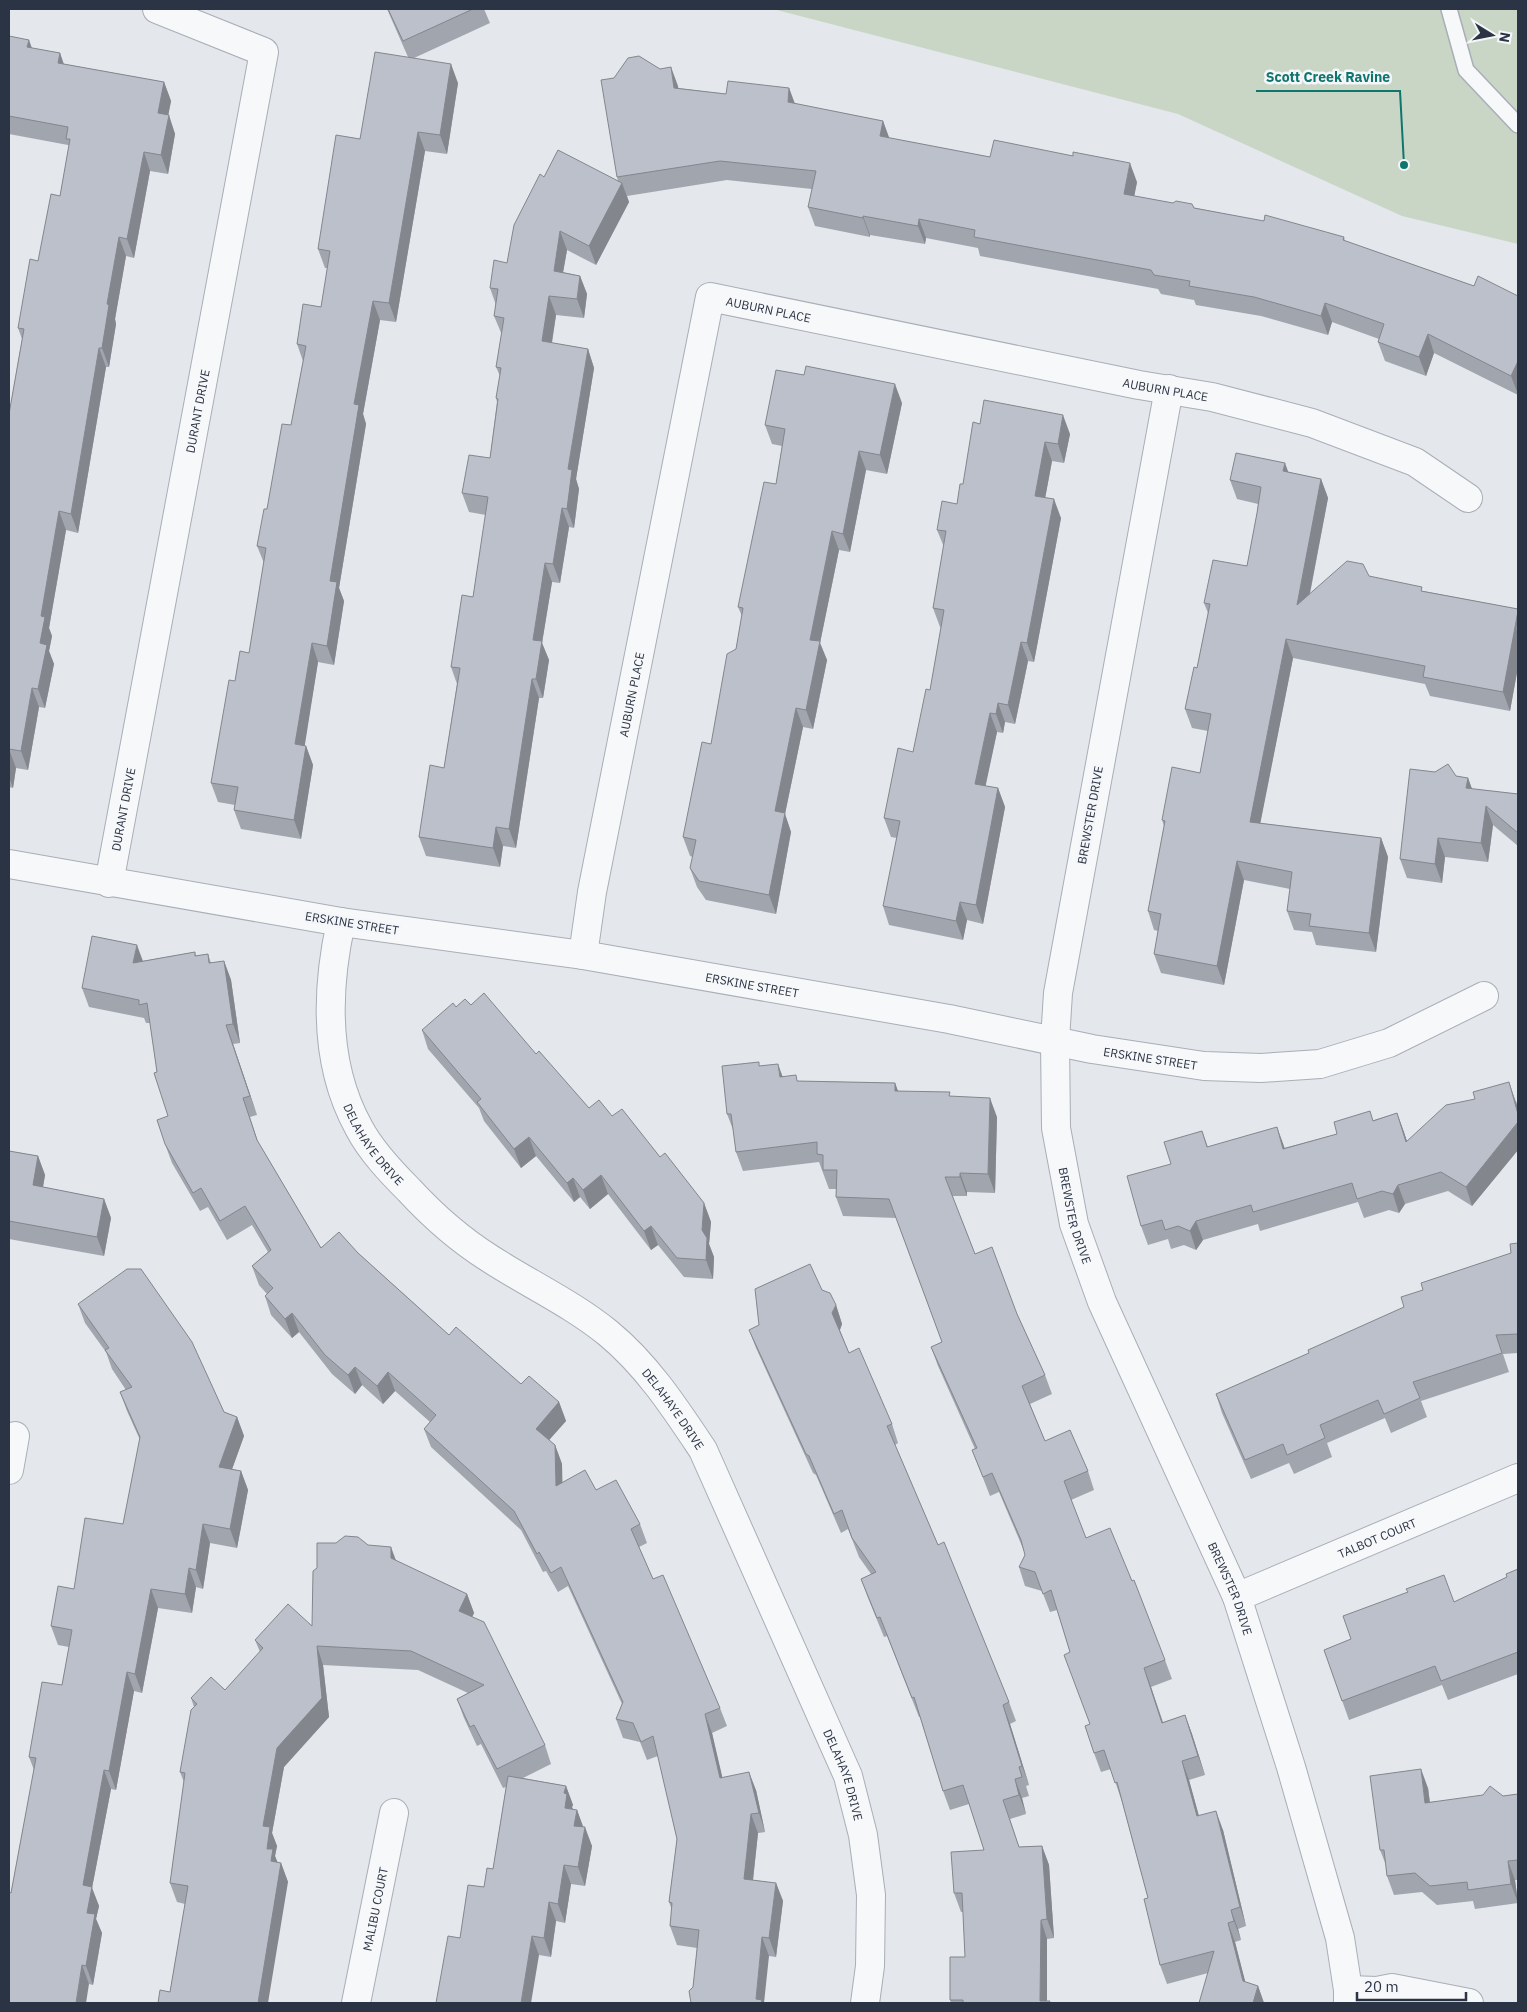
<svg xmlns="http://www.w3.org/2000/svg" width="1527" height="2012" font-family="'IBM Plex Sans',sans-serif">
<rect width="100%" height="100%" fill="#e4e7ec"/>
<polygon fill="#c9d6c5" points="773,9 1518,9 1518,244 1402,216 1178,114"/>
<g fill="none" stroke-linecap="round" stroke-linejoin="round">
<g stroke="#a9aeb7" stroke-width="18">
<polyline id="service" points="1449,9 1466,70 1518,125"/>
</g>
<g stroke="#a9aeb7" stroke-width="30">
<g id="minor">
<path id="s1" d="M1169,389l-111,604 -3,47 1,88 18,96 28,78 135,295 54,170 49,171 8,52v13"/>
<path id="s2" d="M109,883l155,-831 -107,-43"/>
<path id="s3" d="M341,922l242,33 366,64 143,30 112,17 57,2 59,-4 69,-21 95,-47"/>
<path id="s4" d="M583,955l9,-63 118,-595 429,88 73,12 100,26 103,39 53,36"/>
<polyline points="9,1470 15,1436"/>
<path id="s5" d="M1237,1597l281,-119"/>
<polyline points="1348,1990 1377,1991 1392,1988 1469,2003"/>
<path id="s6" d="M356,2003l38,-190"/>
</g>
</g>
<g stroke="#a9aeb7" stroke-width="30">
<g id="tertiary">
<path id="s7" d="M9,864l332,58c-15,68 -17,143 18,206 12,23 32,44 50,62 24,26 50,49 80,68 40,26 82,45 119,75 39,32 67,75 95,117l145,326 15,59 8,60 -1,71 -5,37"/>
</g>
</g>
<use href="#service" stroke="#f7f8fa" stroke-width="15"/>
<use href="#minor" stroke="#f7f8fa" stroke-width="28"/>
<use href="#tertiary" stroke="#f7f8fa" stroke-width="28"/>
</g>
<g fill="#a1a5ae">
<polygon points="387,9 484,9 490,23 414,58 458,83 447,154 425,151 396,322 380,320 363,414 366,424 339,588 344,601 334,665 318,662 304,746 306,746 313,765 301,839 241,829 234,810 235,805 218,802 211,783 235,681 249,653 264,563 257,546 267,509 291,425 303,361 297,344 321,307 328,268 325,268 318,249 360,139 408,57"/>
<polygon points="9,36 31,48 60,53 64,64 164,82 171,101 168,115 175,134 168,174 150,171 134,258 126,256 115,319 116,324 109,367 106,367 78,533 66,530 49,628 52,636 49,651 54,664 45,708 39,707 28,770 16,768 13,788 9,787 9,414 22,339 18,328 38,261 60,196 69,146 68,145 9,134"/>
<polygon points="678,86 678,88 726,94 789,88 795,104 883,121 889,138 990,157 1137,182 1134,196 1344,237 1345,241 1474,286 1478,276 1518,395 1434,353 1426,376 1385,361 1378,342 1379,339 1332,322 1328,335 1261,316 1196,305 1194,300 1161,294 1158,289 980,256 978,248 926,238 925,244 870,235 870,237 815,226 808,207 812,189 727,180 627,196 629,202 596,265 567,250 563,272 580,276 587,294 584,318 556,315 552,343 588,349 594,368 576,479 579,489 574,528 569,527 560,583 552,582 542,643 549,660 543,698 539,698 516,848 503,846 500,867 426,856 419,837 444,768 457,684 451,667 473,597 486,515 469,512 462,493 490,458 497,402 496,398 500,376 496,367 502,335 494,316 496,305 490,288 507,263 544,177 618,181 617,177"/>
<polygon points="902,403 887,474 866,470 850,552 839,550 820,643 827,660 813,729 803,727 785,814 791,832 776,914 706,900 697,887 690,868 693,857 690,856 683,837 711,744 736,649 742,616 738,607 776,484 782,446 772,444 765,425"/>
<polygon points="980,424 1070,434 1064,463 1052,461 1045,498 1061,518 1034,662 1028,661 1015,724 1005,722 1003,733 997,732 985,786 998,788 1005,807 983,924 967,920 963,940 889,925 883,906 897,838 891,837 884,818 913,752 930,690 941,627 940,627 933,608 944,547 937,530 957,504"/>
<polygon points="1288,472 1321,479 1328,498 1310,594 1369,576 1423,591 1518,609 1518,667 1510,711 1430,696 1425,684 1293,658 1260,823 1381,838 1388,857 1376,952 1316,945 1312,932 1294,930 1287,911 1290,889 1244,880 1224,985 1161,973 1154,954 1158,931 1154,930 1148,911 1164,826 1162,820 1200,773 1208,731 1192,728 1185,709 1197,668 1208,613 1204,603 1247,566 1257,513 1258,504 1237,499 1230,480"/>
<polygon points="1456,776 1468,778 1472,789 1518,794 1518,846 1493,825 1488,862 1445,857 1442,883 1407,878 1400,859"/>
<polygon points="195,952 196,956 208,954 211,963 224,961 231,980 240,1043 233,1044 257,1115 250,1117 258,1142 321,1248 358,1253 449,1335 521,1384 559,1402 566,1421 549,1440 555,1445 562,1464 562,1483 596,1490 640,1524 647,1543 639,1547 653,1579 720,1708 727,1726 712,1733 722,1778 756,1790 765,1832 758,1833 753,1880 776,1883 783,1901 776,1957 769,1956 693,1987 697,1948 677,1945 670,1926 672,1910 669,1902 677,1839 658,1756 647,1760 640,1742 623,1738 616,1719 622,1704 568,1586 558,1592 546,1571 543,1572 521,1530 431,1447 424,1429 430,1422 395,1391 383,1404 362,1385 355,1394 332,1374 299,1332 292,1338 271,1315 265,1296 267,1294 259,1285 252,1266 268,1252 252,1225 227,1240 208,1207 200,1211 172,1163 165,1144 168,1116 157,1072 150,1023 146,1023 144,1018 89,1007 82,988 143,961"/>
<polygon points="471,1005 536,1054 589,1108 612,1116 660,1157 704,1203 711,1222 709,1244 714,1257 713,1279 684,1277 658,1245 651,1250 608,1194 590,1209 580,1197 574,1202 536,1156 521,1168 484,1121 479,1108 428,1049 422,1030 456,1007"/>
<polygon points="760,1066 783,1077 798,1081 895,1083 898,1091 951,1096 997,1117 995,1193 967,1192 967,1196 952,1196 975,1254 1017,1314 1045,1375 1052,1394 1030,1404 1045,1441 1088,1471 1094,1490 1071,1500 1086,1538 1165,1660 1172,1679 1151,1687 1163,1722 1185,1715 1192,1734 1205,1775 1189,1780 1199,1816 1223,1830 1246,1926 1238,1929 1241,1940 1235,1942 1245,1982 1258,1986 1264,2003 1199,2003 1208,1973 1167,1984 1160,1965 1148,1898 1122,1802 1111,1769 1101,1772 1094,1753 1090,1724 1070,1652 1057,1610 1050,1612 1042,1591 1025,1586 1019,1567 1025,1555 1024,1551 999,1492 990,1496 972,1450 975,1449 938,1366 931,1347 942,1342 896,1218 843,1216 836,1197 836,1189 829,1189 819,1162 743,1171 736,1152 734,1132 727,1114"/>
<polygon points="1516,1101 1518,1108 1518,1150 1472,1206 1448,1191 1405,1204 1399,1213 1389,1210 1364,1218 1358,1202 1260,1231 1258,1224 1203,1240 1196,1250 1184,1245 1171,1249 1168,1239 1148,1245 1141,1226 1171,1164 1202,1131 1208,1147 1284,1148 1337,1134 1374,1120 1397,1113 1407,1141"/>
<polygon points="9,1151 38,1156 45,1175 43,1187 104,1199 111,1218 104,1256 9,1239"/>
<polygon points="1518,1243 1518,1353 1503,1354 1509,1372 1421,1401 1427,1417 1391,1433 1385,1418 1327,1443 1332,1457 1294,1474 1289,1463 1251,1479 1222,1413 1216,1394 1309,1353 1404,1307 1423,1290 1511,1253"/>
<polygon points="822,1290 836,1305 842,1324 840,1330 849,1353 892,1424 898,1443 895,1445 938,1545 1009,1702 1016,1721 1010,1724 1029,1785 1026,1786 1029,1796 1022,1798 1026,1814 1010,1819 1019,1847 1042,1846 1049,1865 1054,1938 1047,1939 1047,2001 1050,2001 1050,2003 951,2003 950,2000 965,1957 963,1912 961,1912 954,1893 984,1850 969,1804 950,1810 943,1791 920,1717 919,1717 887,1636 884,1637 868,1598 861,1579 871,1574 859,1557 848,1529 841,1533 816,1475 813,1473 756,1348 749,1330 759,1325"/>
<polygon points="78,1304 224,1412 237,1417 244,1436 232,1469 241,1471 248,1490 237,1548 210,1543 203,1589 196,1587 192,1613 158,1608 142,1693 134,1691 116,1790 111,1789 92,1888 99,1906 96,1919 102,1933 93,1985 89,1984 11,1893 34,1770 29,1757 62,1685 69,1647 58,1645 51,1626 74,1589 123,1524 140,1440 127,1411 120,1392 126,1390 112,1369 106,1352 85,1323"/>
<polygon points="368,1545 397,1561 467,1594 474,1613 472,1617 545,1745 551,1764 523,1778 566,1786 573,1805 572,1807 573,1810 577,1810 583,1827 592,1846 585,1886 571,1884 565,1923 556,1921 551,1957 539,1955 460,1938 493,1869 506,1787 503,1788 481,1744 477,1746 464,1718 457,1699 468,1693 418,1670 323,1665 329,1717 284,1767 272,1833 277,1846 275,1856 277,1862 281,1863 288,1882 170,1992 185,1904 177,1902 170,1883 184,1782 180,1772 194,1707 191,1698 225,1690 260,1652 255,1640 312,1626"/>
<polygon points="1518,1569 1518,1674 1448,1700 1442,1685 1349,1720 1324,1650 1351,1639 1408,1592 1454,1602 1507,1577"/>
<polygon points="1428,1788 1430,1802 1503,1796 1518,1794 1518,1880 1515,1880 1518,1903 1475,1909 1473,1901 1437,1905 1422,1892 1394,1895 1387,1876 1386,1865 1380,1850"/>
</g>
<g fill="#83868d">
<polygon points="29,40 36,59 27,47"/>
<polygon points="60,53 66,72 58,63"/>
<polygon points="451,64 458,83 447,154 440,135"/>
<polygon points="671,67 678,86 681,107 674,88"/>
<polygon points="164,82 171,101 165,132 158,113"/>
<polygon points="789,88 796,107 788,102"/>
<polygon points="169,115 175,134 168,174 161,155"/>
<polygon points="883,121 890,140 880,136"/>
<polygon points="418,132 425,151 396,322 389,303"/>
<polygon points="144,152 150,171 134,258 127,239"/>
<polygon points="1130,163 1137,182 1131,213 1124,194"/>
<polygon points="622,183 629,202 596,265 589,246"/>
<polygon points="863,216 870,235 870,237 863,218"/>
<polygon points="919,219 926,238 925,244 918,226"/>
<polygon points="560,231 567,250 560,290 554,271"/>
<polygon points="119,237 126,256 115,319 116,324 109,367 102,348 107,304"/>
<polygon points="580,276 587,294 584,318 577,299"/>
<polygon points="549,296 556,315 549,360 542,341"/>
<polygon points="373,301 380,320 363,414 366,424 339,588 344,601 334,665 327,646 330,581 354,404"/>
<polygon points="1325,303 1332,322 1328,335 1321,316"/>
<polygon points="1428,334 1434,353 1426,376 1419,357"/>
<polygon points="99,348 106,367 78,533 71,514"/>
<polygon points="588,349 594,368 576,479 579,489 574,528 567,509 568,469"/>
<polygon points="1518,361 1518,395 1511,376"/>
<polygon points="895,384 902,403 887,474 880,455"/>
<polygon points="1063,415 1070,434 1064,463 1058,444"/>
<polygon points="1045,442 1052,461 1042,515 1035,496"/>
<polygon points="859,451 866,470 850,552 843,534"/>
<polygon points="1285,463 1292,482 1283,471"/>
<polygon points="1321,479 1328,498 1304,623 1297,605"/>
<polygon points="1054,499 1061,518 1034,662 1027,643"/>
<polygon points="562,508 569,527 560,583 553,564"/>
<polygon points="59,511 66,530 49,628 52,636 49,651 54,664 45,708 38,689 41,616"/>
<polygon points="832,531 839,550 820,643 827,660 813,729 806,710 810,640"/>
<polygon points="545,563 552,582 542,643 549,660 543,698 536,679 533,640"/>
<polygon points="1518,611 1518,628 1516,627 1518,634 1518,667 1510,711 1503,692"/>
<polygon points="1286,639 1293,658 1257,840 1250,822"/>
<polygon points="1021,642 1028,661 1015,724 1008,705"/>
<polygon points="312,643 318,662 302,763 295,744"/>
<polygon points="532,679 539,698 516,848 509,829"/>
<polygon points="32,688 39,707 28,770 21,751"/>
<polygon points="998,703 1005,722 1003,733 996,714"/>
<polygon points="796,708 803,727 785,814 791,832 776,914 769,895 775,811"/>
<polygon points="990,713 997,732 982,803 975,784"/>
<polygon points="306,746 313,765 301,839 294,820"/>
<polygon points="9,749 16,768 13,788 9,777"/>
<polygon points="1468,778 1475,797 1466,788"/>
<polygon points="998,788 1005,807 983,924 976,905"/>
<polygon points="1486,806 1493,825 1488,862 1481,843"/>
<polygon points="496,827 503,846 500,867 493,848"/>
<polygon points="1381,838 1388,857 1376,952 1369,933"/>
<polygon points="1438,838 1445,857 1442,883 1435,864"/>
<polygon points="1237,861 1244,880 1224,985 1217,966"/>
<polygon points="960,902 967,920 963,940 956,921"/>
<polygon points="137,945 144,964 133,963"/>
<polygon points="224,961 231,980 240,1043 233,1024"/>
<polygon points="226,1025 233,1044 257,1115 250,1096"/>
<polygon points="778,1064 785,1083 780,1077"/>
<polygon points="1509,1082 1518,1108 1518,1114"/>
<polygon points="895,1083 902,1102 895,1091"/>
<polygon points="990,1098 997,1117 995,1193 988,1174"/>
<polygon points="1397,1113 1404,1132 1413,1161 1406,1142"/>
<polygon points="1518,1122 1518,1150 1472,1206 1466,1187"/>
<polygon points="1277,1127 1284,1146 1290,1168 1283,1149"/>
<polygon points="529,1137 536,1156 521,1168 514,1149"/>
<polygon points="38,1156 45,1175 40,1204 33,1185"/>
<polygon points="960,1173 967,1192 967,1196 960,1177"/>
<polygon points="601,1175 608,1194 590,1209 583,1190"/>
<polygon points="573,1178 580,1197 574,1202 567,1183"/>
<polygon points="1398,1185 1405,1204 1399,1213 1393,1194"/>
<polygon points="104,1199 111,1218 104,1256 97,1237"/>
<polygon points="704,1203 711,1222 709,1244 714,1257 713,1279 706,1260 702,1230"/>
<polygon points="1196,1221 1203,1240 1196,1250 1190,1231"/>
<polygon points="651,1226 658,1245 651,1250 644,1231"/>
<polygon points="836,1305 842,1324 839,1332 832,1313"/>
<polygon points="292,1313 299,1332 292,1338 285,1319"/>
<polygon points="355,1367 362,1385 355,1394 348,1375"/>
<polygon points="388,1372 395,1391 383,1404 377,1386"/>
<polygon points="559,1402 566,1421 542,1448 536,1429"/>
<polygon points="237,1417 244,1436 226,1486 219,1467"/>
<polygon points="555,1445 562,1464 563,1505 556,1486"/>
<polygon points="241,1471 248,1490 237,1548 230,1529"/>
<polygon points="203,1524 210,1543 203,1589 196,1570"/>
<polygon points="391,1547 398,1566 391,1558"/>
<polygon points="189,1568 196,1587 192,1613 185,1594"/>
<polygon points="151,1589 158,1608 142,1693 135,1674"/>
<polygon points="467,1594 474,1613 466,1630 459,1611"/>
<polygon points="317,1646 323,1665 329,1717 284,1767 272,1833 277,1846 275,1856 280,1868 281,1863 288,1882 268,2003 258,2003 267,1849 263,1826 277,1748"/>
<polygon points="1144,1668 1151,1687 1169,1742 1162,1723"/>
<polygon points="127,1672 134,1691 116,1790 109,1771"/>
<polygon points="1003,1705 1010,1724 1029,1785 1022,1766"/>
<polygon points="705,1714 712,1733 727,1797 720,1778"/>
<polygon points="1185,1715 1192,1734 1205,1775 1198,1756"/>
<polygon points="1182,1761 1189,1780 1204,1835 1197,1816"/>
<polygon points="1421,1769 1428,1788 1432,1822 1425,1803"/>
<polygon points="104,1770 111,1789 92,1888 99,1906 96,1919 102,1933 93,1985 86,1966 87,1913 83,1885"/>
<polygon points="749,1772 756,1790 765,1832 759,1813"/>
<polygon points="1015,1779 1022,1798 1026,1814 1019,1795"/>
<polygon points="566,1786 573,1805 572,1807 574,1813 565,1808 564,1793"/>
<polygon points="577,1810 584,1829 574,1826"/>
<polygon points="1216,1811 1223,1830 1246,1926 1240,1907"/>
<polygon points="751,1814 758,1833 751,1898 744,1879"/>
<polygon points="585,1827 592,1846 585,1886 578,1867"/>
<polygon points="1042,1846 1049,1865 1054,1938 1047,1919"/>
<polygon points="1508,1861 1515,1880 1518,1903 1511,1884"/>
<polygon points="564,1865 571,1884 565,1923 558,1904"/>
<polygon points="776,1883 783,1901 776,1957 769,1938"/>
<polygon points="549,1902 556,1921 551,1957 544,1938"/>
<polygon points="1231,1910 1238,1929 1241,1940 1234,1921"/>
<polygon points="1041,1920 1047,1939 1047,2003 1040,2001"/>
<polygon points="1228,1923 1235,1942 1250,2000 1243,1981"/>
<polygon points="532,1936 539,1955 531,2003 521,2003"/>
<polygon points="762,1937 769,1956 764,2003 757,2003 756,1999"/>
<polygon points="82,1965 89,1984 86,2003 76,2003"/>
<polygon points="1258,1986 1264,2003 1253,2003"/>
</g>
<g fill="#bbc0ca" stroke="#83868d">
<polygon points="388,9 473,9 403,41"/>
<polygon points="9,36 29,40 27,47 60,53 58,63 164,82 158,113 169,115 161,155 144,152 127,239 119,237 107,304 109,305 102,348 99,348 71,514 59,511 41,616 45,617 40,643 47,645 38,689 32,688 21,751 9,749 9,753 9,414 24,329 18,328 30,259 38,261 51,194 60,196 70,139 66,139 68,127 9,116"/>
<polygon points="375,52 451,64 440,135 418,132 389,303 373,301 354,404 359,405 330,581 337,582 327,646 312,643 295,744 306,746 294,820 234,810 238,787 211,783 229,680 235,681 240,651 249,653 266,548 257,546 264,509 267,509 282,424 291,425 306,346 297,344 303,304 321,307 330,251 318,249 336,135 360,139"/>
<polygon points="639,56 660,69 671,67 674,88 726,94 728,81 789,88 788,102 883,121 880,136 990,157 994,140 1073,156 1073,152 1130,163 1124,194 1173,203 1176,201 1192,204 1194,208 1264,221 1265,215 1344,237 1343,240 1474,286 1478,276 1518,296 1518,361 1511,376 1428,334 1419,357 1378,342 1384,324 1325,303 1321,316 1254,297 1189,286 1190,281 1154,275 1151,270 974,237 975,230 919,219 918,226 863,216 863,218 808,207 816,171 720,161 617,177 601,80 614,78 628,58"/>
<polygon points="558,150 622,183 589,246 560,231 554,271 580,276 577,299 549,296 542,341 588,349 568,469 572,470 567,509 562,508 553,564 545,563 533,640 542,641 536,679 532,679 509,829 496,827 493,848 419,837 430,765 444,768 460,668 451,667 462,595 473,597 488,497 462,493 469,455 490,458 498,399 496,398 501,368 496,367 504,318 494,316 498,289 490,288 494,260 507,263 514,225 540,174 544,177"/>
<polygon points="806,366 895,384 880,455 859,451 843,534 832,531 810,640 820,641 806,710 796,708 775,811 785,813 769,895 699,881 690,868 696,840 683,837 702,742 711,744 727,654 736,649 743,608 738,607 764,482 776,484 785,429 765,425 776,370 804,375"/>
<polygon points="984,400 1063,415 1058,444 1045,442 1035,496 1054,499 1027,643 1021,642 1008,705 998,703 996,714 990,713 975,784 998,788 976,905 960,902 956,921 883,906 900,821 884,818 898,748 913,752 926,689 930,690 944,610 933,608 946,531 937,530 942,501 957,504 960,484 963,484 973,422 980,424"/>
<polygon points="1236,453 1285,463 1283,471 1321,479 1297,605 1347,561 1363,564 1369,576 1422,587 1421,591 1518,609 1518,611 1503,692 1423,677 1425,666 1286,639 1250,822 1381,838 1369,933 1309,926 1311,914 1287,911 1292,872 1237,861 1217,966 1154,954 1161,914 1148,911 1165,821 1162,820 1172,767 1200,773 1211,714 1185,709 1194,667 1197,668 1210,604 1204,603 1213,560 1247,566 1257,513 1261,487 1230,480"/>
<polygon points="1518,622 1518,628 1516,627"/>
<polygon points="1448,764 1456,776 1468,778 1466,788 1518,794 1518,833 1486,806 1481,843 1438,838 1435,864 1400,859 1410,769 1435,772"/>
<polygon points="92,936 137,945 133,963 195,952 195,956 208,954 209,963 224,961 233,1024 226,1025 250,1096 243,1098 257,1140 321,1248 339,1232 358,1253 449,1335 456,1327 521,1384 529,1376 559,1402 536,1429 555,1445 556,1486 585,1470 596,1490 616,1480 640,1524 631,1529 653,1579 663,1575 720,1708 705,1714 720,1778 749,1772 759,1813 751,1814 744,1879 776,1883 769,1938 762,1937 756,1999 762,2000 761,2003 691,2003 689,1991 693,1987 699,1930 670,1926 672,1903 669,1902 677,1839 653,1736 641,1742 633,1723 616,1719 623,1702 561,1567 551,1573 539,1552 537,1554 514,1511 424,1429 436,1415 388,1372 377,1386 355,1367 348,1375 325,1355 292,1313 285,1319 265,1296 273,1288 252,1266 271,1250 245,1206 220,1221 201,1188 193,1193 165,1144 157,1120 168,1116 154,1073 157,1072 147,1003 139,1005 139,1000 82,988"/>
<polygon points="484,993 536,1054 539,1051 589,1108 599,1100 612,1116 622,1109 660,1157 665,1153 704,1203 702,1230 707,1238 706,1260 677,1258 651,1226 644,1231 601,1175 583,1190 573,1178 567,1183 529,1137 514,1149 477,1102 481,1099 422,1030 453,1003 456,1007 465,999 471,1005"/>
<polygon points="759,1062 759,1066 778,1064 780,1077 796,1075 797,1081 895,1083 895,1091 950,1092 949,1096 990,1098 988,1174 960,1173 960,1177 945,1177 975,1254 992,1247 1017,1314 1045,1375 1022,1386 1045,1441 1070,1430 1088,1471 1064,1481 1086,1538 1110,1528 1132,1581 1134,1580 1165,1660 1144,1668 1162,1723 1185,1715 1198,1756 1182,1761 1197,1816 1216,1811 1240,1907 1231,1910 1234,1921 1228,1923 1243,1981 1258,1986 1253,2003 1199,2003 1214,1951 1160,1965 1144,1899 1148,1898 1117,1782 1115,1783 1104,1750 1094,1753 1085,1726 1090,1724 1064,1655 1070,1652 1051,1590 1043,1594 1035,1572 1019,1567 1025,1555 1021,1540 992,1473 983,1477 972,1450 977,1448 931,1347 942,1342 889,1199 836,1197 837,1170 823,1170 823,1155 817,1154 817,1142 736,1152 731,1114 727,1114 722,1066"/>
<polygon points="1509,1082 1518,1114 1518,1122 1466,1187 1441,1172 1398,1185 1393,1194 1382,1191 1357,1199 1352,1183 1253,1212 1251,1205 1196,1221 1190,1231 1178,1226 1165,1230 1162,1220 1141,1226 1127,1176 1171,1164 1164,1142 1202,1131 1207,1147 1277,1127 1283,1149 1337,1134 1334,1122 1370,1111 1373,1121 1397,1113 1406,1142 1446,1105 1475,1099 1473,1092"/>
<polygon points="9,1151 38,1156 33,1185 104,1199 97,1237 9,1221"/>
<polygon points="1518,1243 1518,1334 1496,1335 1502,1353 1413,1382 1420,1398 1384,1414 1378,1400 1320,1425 1325,1438 1287,1455 1283,1444 1245,1460 1216,1394 1309,1353 1308,1350 1404,1307 1401,1297 1423,1290 1421,1283 1511,1253 1510,1244"/>
<polygon points="810,1264 822,1290 830,1293 836,1305 832,1313 849,1353 859,1348 892,1424 887,1426 938,1545 944,1542 1009,1702 1003,1705 1022,1766 1019,1767 1022,1777 1015,1779 1019,1795 1003,1800 1019,1847 1042,1846 1047,1919 1041,1920 1040,2001 1050,2001 1049,2003 963,2003 963,2000 950,2000 950,1957 965,1957 962,1893 954,1893 951,1852 984,1850 963,1785 943,1791 914,1697 912,1698 880,1617 877,1618 861,1579 876,1572 852,1538 842,1510 834,1514 809,1456 806,1454 749,1330 759,1325 755,1289"/>
<polygon points="127,1269 141,1269 192,1342 224,1412 237,1417 219,1467 241,1471 230,1529 203,1524 196,1570 189,1568 185,1594 151,1589 135,1674 127,1672 109,1771 104,1770 83,1885 92,1887 87,1913 95,1914 86,1966 82,1965 76,2003 9,2003 9,1892 11,1893 36,1758 29,1757 42,1682 62,1685 72,1630 51,1626 58,1586 74,1589 85,1518 123,1524 140,1437 120,1392 132,1387 105,1350 109,1348 78,1304"/>
<polygon points="345,1536 358,1537 368,1545 391,1547 391,1558 467,1594 459,1611 484,1622 545,1745 497,1769 474,1725 470,1727 457,1699 484,1685 411,1651 317,1646 322,1698 277,1748 263,1826 270,1827 267,1849 273,1849 271,1861 281,1863 258,2003 158,2003 160,1990 170,1992 188,1886 170,1883 185,1773 180,1772 191,1710 197,1704 191,1698 211,1677 225,1690 263,1648 255,1640 288,1604 312,1626 313,1571 317,1568 317,1543 336,1543"/>
<polygon points="1518,1569 1518,1652 1441,1681 1435,1666 1342,1701 1324,1650 1351,1639 1343,1616 1408,1592 1406,1589 1444,1575 1454,1602 1507,1577 1506,1574"/>
<polygon points="1421,1769 1425,1803 1483,1795 1490,1786 1503,1796 1518,1794 1518,1860 1508,1861 1511,1884 1468,1890 1467,1882 1430,1886 1415,1873 1387,1876 1384,1850 1380,1850 1370,1776"/>
<polygon points="508,1776 566,1786 564,1793 567,1794 565,1808 577,1810 574,1826 585,1827 578,1867 564,1865 558,1904 549,1902 544,1938 532,1936 521,2003 436,2003 448,1936 460,1938 468,1885 484,1887 487,1868 493,1869"/>
</g>
<g text-anchor="middle" dominant-baseline="central" stroke-width="5" stroke-linejoin="round" paint-order="stroke">
<g font-size="12" fill="#2b3445" stroke="#f4f6f9">
<text stroke="none"><textPath href="#s4" startOffset="730">AUBURN PLACE</textPath></text>
<text stroke="none"><textPath href="#s4" startOffset="1135">AUBURN PLACE</textPath></text>
<text stroke="none"><textPath href="#s2" startOffset="480">DURANT DRIVE</textPath></text>
<text stroke="none"><textPath href="#s4" startOffset="265">AUBURN PLACE</textPath></text>
<text stroke="none"><textPath href="#s2" startOffset="75">DURANT DRIVE</textPath></text>
<text transform="translate(1090 815) rotate(-80)">BREWSTER DRIVE</text>
<text transform="translate(352 923) rotate(9)">ERSKINE STREET</text>
<text stroke="none"><textPath href="#s3" startOffset="416">ERSKINE STREET</textPath></text>
<text stroke="none"><textPath href="#s3" startOffset="821">ERSKINE STREET</textPath></text>
<text stroke="none"><textPath href="#s7" startOffset="570">DELAHAYE DRIVE</textPath></text>
<text stroke="none"><textPath href="#s1" startOffset="839">BREWSTER DRIVE</textPath></text>
<text stroke="none"><textPath href="#s7" startOffset="975">DELAHAYE DRIVE</textPath></text>
<text stroke="none"><textPath href="#s5" startOffset="152">TALBOT COURT</textPath></text>
<text stroke="none"><textPath href="#s1" startOffset="1244">BREWSTER DRIVE</textPath></text>
<text stroke="none"><textPath href="#s7" startOffset="1380">DELAHAYE DRIVE</textPath></text>
<text stroke="none"><textPath href="#s6" startOffset="96">MALIBU COURT</textPath></text>
</g>
</g>
<path fill="none" stroke="#0f766e" stroke-width="2" d="M1404 165L1400 91H1256"/>
<circle fill="#0f766e" stroke="#f4f6f9" stroke-width="2" cx="1404" cy="165" r="5"/>
<g font-size="14" text-anchor="middle" font-weight="bold" fill="#0f766e" stroke="#f4f6f9" stroke-width="5" stroke-linejoin="round" paint-order="stroke">
<text x="1328" y="82">Scott Creek Ravine</text>
</g>
<rect width="1527" height="2012" fill="none" stroke="#2b3445" stroke-width="20"/>
<g transform="translate(1492 35) rotate(100)" stroke="#f4f6f9" stroke-width="4" paint-order="stroke">
<path d="M0-4L9 19L0 12L-9 19Z" fill="#2b3445"/>
<text y="-8" font-size="14" font-weight="bold" text-anchor="middle" fill="#2b3445">N</text>
</g>
<path d="M1357 1992v8h109v-8" fill="none" stroke="#2b3445" stroke-width="2.5"/>
<text x="1364" y="1992" font-size="15" fill="#2b3445" stroke="#f4f6f9" stroke-width="4" paint-order="stroke">20 m</text>
</svg>
